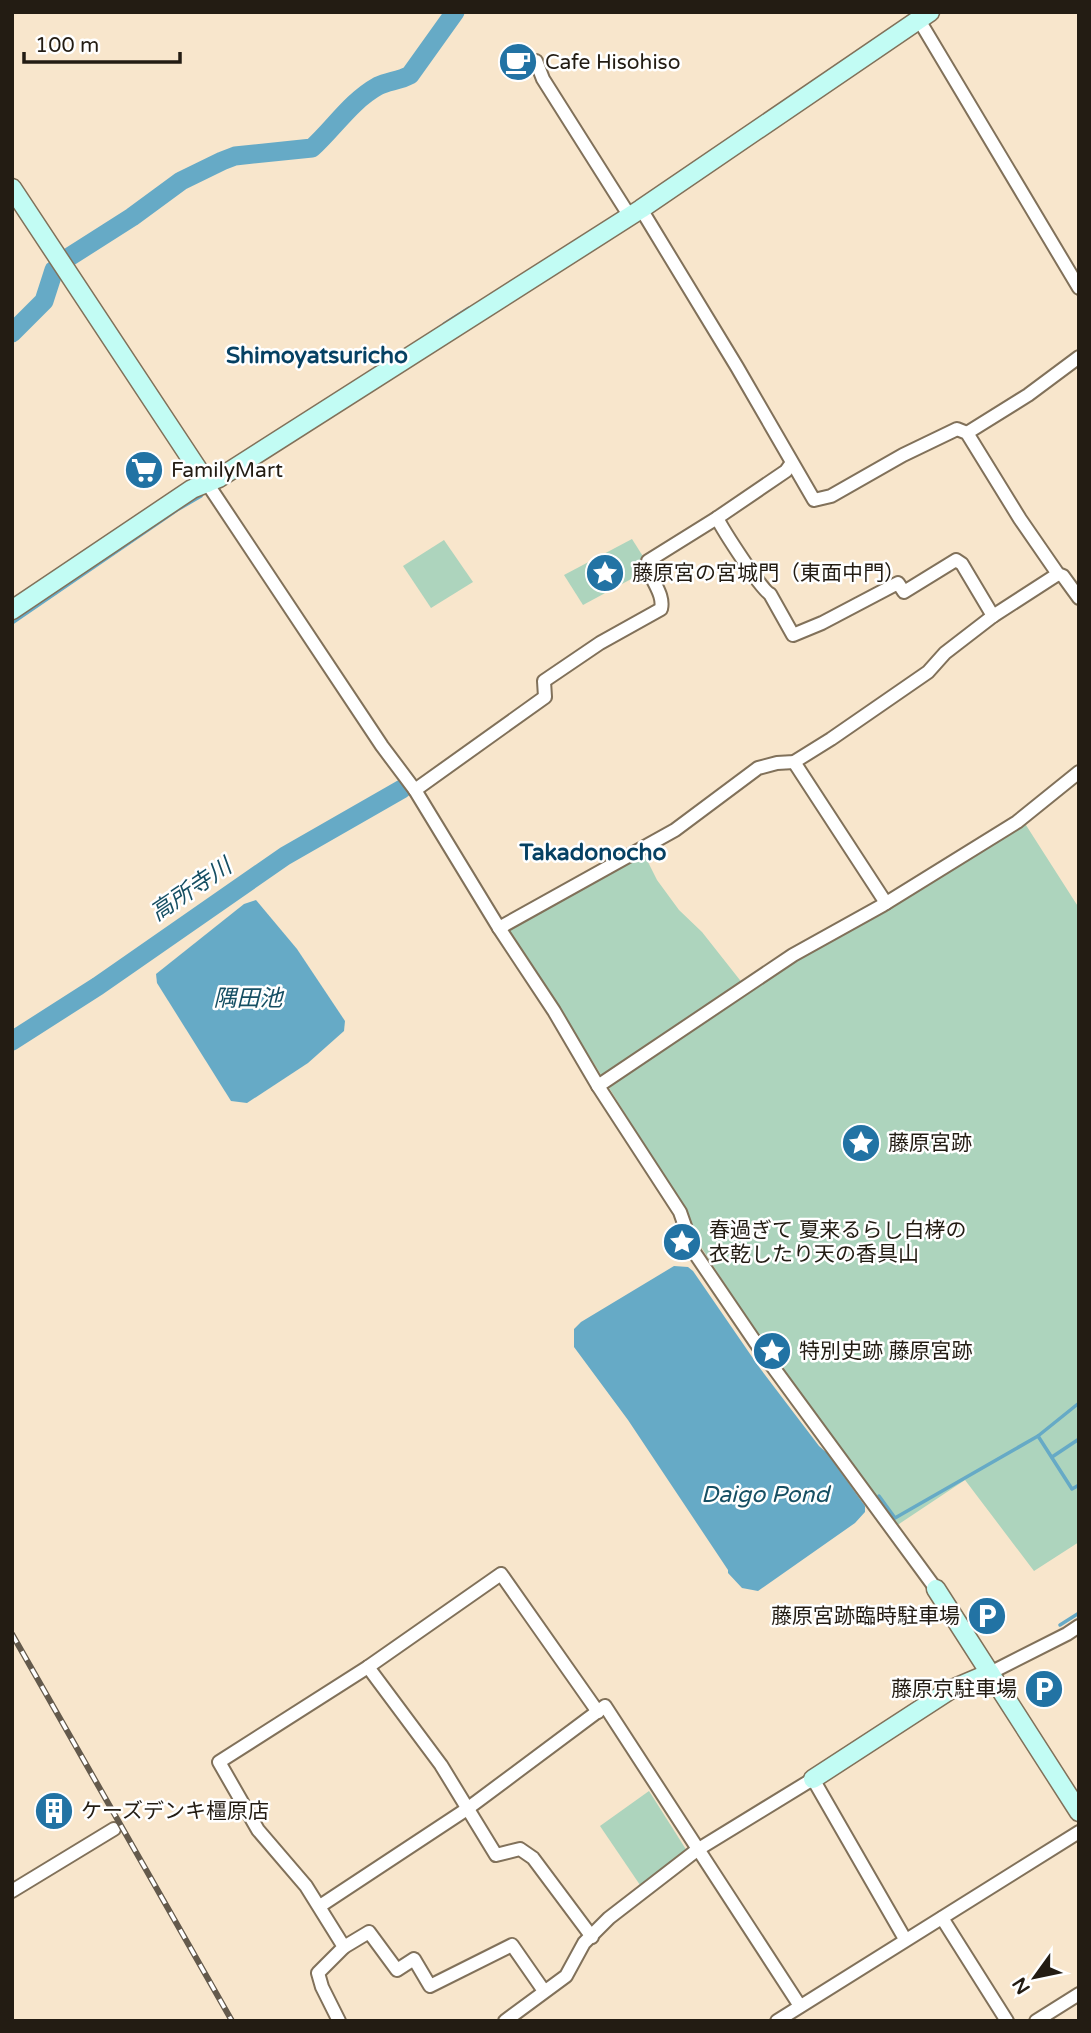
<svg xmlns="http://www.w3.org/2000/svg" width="1091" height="2033" font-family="'Varela Round','Noto Sans JP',sans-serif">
<rect width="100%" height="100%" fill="#f8e6cc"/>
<g fill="#add4bd">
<polygon points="632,539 644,558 646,571 583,605 564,575"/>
<polygon points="444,540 473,582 431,608 403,566"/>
<polygon points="1024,822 1079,908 1079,1542 1034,1571 965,1480 896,1526 777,1364 701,1247 686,1212 554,999 509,931 510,925 643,852 657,880 679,910 702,932 747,989"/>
<polygon points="649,1791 687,1851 640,1885 600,1826"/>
</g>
<g fill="#66aac6">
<polygon points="256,900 297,949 345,1021 344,1031 308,1063 247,1103 231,1101 157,983 156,974 244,904"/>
<polygon points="674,1266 688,1267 693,1271 759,1367 819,1446 827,1453 865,1506 865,1512 855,1523 758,1591 742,1588 728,1573 728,1570 628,1420 574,1347 574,1329 581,1322"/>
</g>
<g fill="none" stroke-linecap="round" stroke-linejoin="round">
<g stroke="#66aac6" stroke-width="3.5">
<polyline points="444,324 469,308"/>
<polyline points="12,623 177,510 201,496"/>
<polyline points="1038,1436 1079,1403"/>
<polyline points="1052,1457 1079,1439"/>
<polyline points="879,1496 895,1518 1038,1436 1072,1489 1079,1485"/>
<polyline points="1060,1625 1079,1613"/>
</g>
<g stroke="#66aac6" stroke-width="19">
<path d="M66,259l66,-42 49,-36 41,-20 13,-5 77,-8c22,-20 39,-47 66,-62 10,-5 21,-5 32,-11l45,-63"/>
<polyline points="12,333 44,301 54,270"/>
<polyline points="12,1041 98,986 285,856 402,789"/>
</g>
<g stroke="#81715a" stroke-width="16">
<g id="street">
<polyline points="919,20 1079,288"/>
<polyline points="536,61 543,79 629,215"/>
<polyline points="641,209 737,367 814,500 831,496 903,455 957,429 967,433 1020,519 1058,574 1063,576 1079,598"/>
<polyline points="967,433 1028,395 1079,357"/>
<polyline points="207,483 382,746 415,790 499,928 554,1011 598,1086 680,1212 694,1252 762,1352 936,1589"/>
<path d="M717,518c6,12 45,73 53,76l23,41 29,-12 76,-40 6,9 52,-32 6,4 31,52"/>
<polyline points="794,762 886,903"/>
<path d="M415,790l130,-93 -1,-16 56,-38 61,-34c4,-17 -14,-31 -13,-48l69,-43 69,-47 5,-7"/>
<polyline points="499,928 675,830 758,768 777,763 794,762 831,739 928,672 945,653 993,616 1058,574"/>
<polyline points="598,1086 793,955 883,905 1017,822 1079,772"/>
<polyline points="368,1667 441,1765 496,1855 520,1849 533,1858 592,1937"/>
<polyline points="990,1673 1067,1634 1079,1626"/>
<polyline points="12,1891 114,1829"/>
<polyline points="320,1906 467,1809 605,1706 800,2006"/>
<polyline points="942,1918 1007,2021"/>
<polyline points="344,1947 369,1932 397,1970 414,1959 430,1986 512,1945 544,1991"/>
<polyline points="339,2021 322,1987 318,1973 344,1947 306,1886 258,1830 219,1762 368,1667 501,1574 598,1712"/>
<polyline points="505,2021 566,1976 584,1943 609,1918 697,1850 813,1779 905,1939"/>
<polyline points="777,2021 1079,1832"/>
<polyline points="1036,2021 1079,1994"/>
</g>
</g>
<g stroke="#81715a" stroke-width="21">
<g id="secondary">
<polyline points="12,188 207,483"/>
<polyline points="12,610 192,489 219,478 641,209 930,12"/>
<polyline points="936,1589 1079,1812"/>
<polyline points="813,1779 950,1690 990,1673"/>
</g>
</g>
<use href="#street" stroke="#fff" stroke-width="12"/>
<use href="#secondary" stroke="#c2fcf4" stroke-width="18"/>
<g stroke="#645a4c" stroke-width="6">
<polyline id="rail" points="12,1634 232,2021"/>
</g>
<use href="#rail" stroke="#fff" stroke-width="3.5" stroke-dasharray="10" stroke-linecap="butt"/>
</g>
<defs>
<g id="cafe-disc" transform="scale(2.0125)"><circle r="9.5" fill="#2273a4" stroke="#fff"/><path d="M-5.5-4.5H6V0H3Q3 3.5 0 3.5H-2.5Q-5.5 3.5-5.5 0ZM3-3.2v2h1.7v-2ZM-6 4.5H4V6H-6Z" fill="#fff"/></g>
<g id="supermarket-disc" transform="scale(2.0125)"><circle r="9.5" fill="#2273a4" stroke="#fff"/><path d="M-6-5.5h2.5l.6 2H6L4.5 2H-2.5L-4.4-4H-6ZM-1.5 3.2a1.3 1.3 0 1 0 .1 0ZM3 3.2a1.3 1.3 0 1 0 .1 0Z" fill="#fff"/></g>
<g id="sight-disc" transform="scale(2.0125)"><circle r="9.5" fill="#2273a4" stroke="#fff"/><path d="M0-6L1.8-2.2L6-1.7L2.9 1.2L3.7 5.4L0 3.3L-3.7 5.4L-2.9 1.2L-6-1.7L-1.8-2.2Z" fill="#fff"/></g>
<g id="parking-disc" transform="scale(2.0125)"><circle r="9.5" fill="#2273a4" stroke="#fff"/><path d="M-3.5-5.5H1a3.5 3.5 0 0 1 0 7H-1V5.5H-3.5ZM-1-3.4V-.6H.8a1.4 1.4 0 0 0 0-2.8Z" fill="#fff"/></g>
<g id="building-disc" transform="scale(2.0125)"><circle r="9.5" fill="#2273a4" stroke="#fff"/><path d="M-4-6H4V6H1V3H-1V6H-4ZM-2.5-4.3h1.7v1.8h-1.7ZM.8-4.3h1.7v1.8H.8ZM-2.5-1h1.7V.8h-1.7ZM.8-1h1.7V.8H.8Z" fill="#fff"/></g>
</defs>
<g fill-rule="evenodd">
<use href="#cafe-disc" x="518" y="62"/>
<use href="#supermarket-disc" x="144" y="470"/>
<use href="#sight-disc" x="605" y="573"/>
<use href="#sight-disc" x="861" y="1143"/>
<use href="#sight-disc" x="682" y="1242"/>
<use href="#sight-disc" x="772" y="1351"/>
<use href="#parking-disc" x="987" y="1616"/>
<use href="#parking-disc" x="1044" y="1689"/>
<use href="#building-disc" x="54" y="1811"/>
</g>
<g text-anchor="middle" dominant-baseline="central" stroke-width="5" stroke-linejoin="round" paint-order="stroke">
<g font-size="21" fill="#231c13" stroke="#fff" text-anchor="start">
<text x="545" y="62">Cafe Hisohiso</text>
<text x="171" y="470">FamilyMart</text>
<text x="632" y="573">藤原宮の宮城門（東面中門）</text>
<text x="888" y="1143">藤原宮跡</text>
<text x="709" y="1230">春過ぎて 夏来るらし白𣑥の<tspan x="709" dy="24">衣乾したり天の香具山</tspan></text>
<text x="799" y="1351">特別史跡 藤原宮跡</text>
<text x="960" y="1616" text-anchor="end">藤原宮跡臨時駐車場</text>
<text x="1017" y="1689" text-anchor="end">藤原京駐車場</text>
<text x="81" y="1811">ケーズデンキ橿原店</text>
</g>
<g font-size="23" font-weight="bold" fill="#064163" stroke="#fff">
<text x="317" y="356">Shimoyatsuricho</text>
<text x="593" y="853">Takadonocho</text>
</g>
<g font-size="23" font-style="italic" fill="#164f63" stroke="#fff">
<text transform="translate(191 890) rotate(-34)">高所寺川</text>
<text x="248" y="999">隅田池</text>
<text x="765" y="1495">Daigo Pond</text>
</g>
</g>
<rect width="1091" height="2033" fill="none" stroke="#231c13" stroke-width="28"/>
<g transform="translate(1035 1977) rotate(237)" stroke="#ffffff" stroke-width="5" paint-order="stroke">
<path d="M0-5L12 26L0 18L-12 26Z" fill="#231c13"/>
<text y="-10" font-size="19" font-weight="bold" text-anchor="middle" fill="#231c13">N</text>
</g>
<path d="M24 52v10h156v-10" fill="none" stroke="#231c13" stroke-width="3.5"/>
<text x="35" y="52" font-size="21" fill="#231c13" stroke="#ffffff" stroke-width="5" paint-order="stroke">100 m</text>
</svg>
